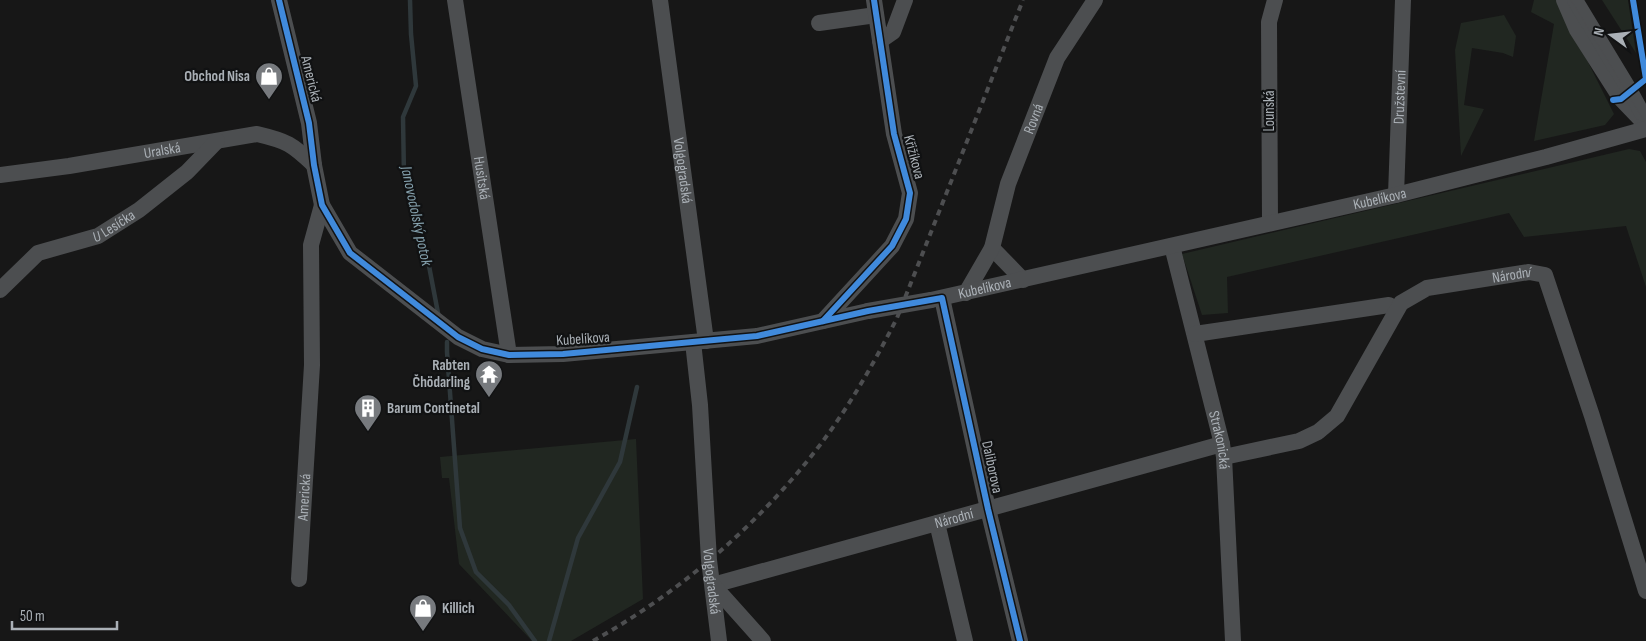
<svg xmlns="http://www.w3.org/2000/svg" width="1646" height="641" font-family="'Sofia Sans Condensed',sans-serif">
<rect width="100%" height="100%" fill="#171717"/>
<g fill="#212721">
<polygon points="1534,0 1557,0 1614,114 1605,125 1534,141 1554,24 1531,12"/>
<polygon points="1602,0 1628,0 1636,53"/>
<polygon points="1504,15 1516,36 1513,57 1503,53 1472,48 1464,105 1484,109 1461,156 1455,50 1461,23"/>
<polygon points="1629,149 1640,151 1646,162 1646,287 1626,226 1524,237 1509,213 1227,277 1228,313 1202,315 1182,254"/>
<polygon points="636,439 643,599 571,641 532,641 459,564 449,478 442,478 440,457"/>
</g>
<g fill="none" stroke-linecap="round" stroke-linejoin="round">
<g stroke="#2f383b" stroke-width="4.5">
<polyline points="410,0 411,34 416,86 403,117 404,177 429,266 438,313"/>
<polyline points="447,342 447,352 460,528 476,572 509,605 535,641"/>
<polyline points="549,641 578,538 620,462 637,387"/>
</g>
<g stroke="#4c4e50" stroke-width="16">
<polyline points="279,0 309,123 314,165 322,205 350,253 458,337 482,349 509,355 563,354 757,336 868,311"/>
<path id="s1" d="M455,0l54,355"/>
<path id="s2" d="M660,0l46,341"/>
<polyline points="1564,0 1577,30 1621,99 1646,125"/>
<polyline points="1575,0 1630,91 1642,113"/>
<polyline points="819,23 876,15"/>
<polyline points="880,41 893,32 905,0"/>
<path id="s3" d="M0,175l69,-9 188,-32c30,7 35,10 57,31"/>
<path id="s4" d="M1396,195l7,-195"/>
<polyline points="1270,223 1269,22 1275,0"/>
<path id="s5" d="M1172,246l50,198 2,13 9,184"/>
<polyline points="992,248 1023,280"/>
<path id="s6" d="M0,290l38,-37 60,-17 41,-26 48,-38 30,-31"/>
<path id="s7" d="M966,293l26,-45 16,-64 49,-126 38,-58"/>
<polyline points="942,298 988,509 1020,641"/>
<path id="s8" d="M931,300l465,-105 150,-38 100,-28"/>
<polyline points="823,321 892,246 906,219 910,193 894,134 874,0"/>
<polyline points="1195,334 1389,305"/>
<path id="s9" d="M693,342l7,63 9,155 10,81"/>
<path id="s10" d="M1224,457l75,-16 19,-9 19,-16 64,-113 26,-15 102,-16 16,3 47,141 54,175"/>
<polyline points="937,523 965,641"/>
<path id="s11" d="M299,579l13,-214 -1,-120 11,-40"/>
<path id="s12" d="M713,585l509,-141"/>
<polyline points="713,585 763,641"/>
</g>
<polyline stroke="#4d4e50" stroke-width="1" points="1571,0 1646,124"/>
<path stroke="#4d4e50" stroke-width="4" stroke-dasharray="6 5" stroke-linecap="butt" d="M593,641c82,-46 156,-108 216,-182 35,-43 63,-92 88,-141l126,-318"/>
<polyline stroke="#4c4e50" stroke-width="16" points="868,311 931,300"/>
<g stroke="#111213" stroke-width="9">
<g id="cycleway">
<polyline points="279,0 309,123 314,165 322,205 350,253 458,337 482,349 509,355 563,354 757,336 868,311 942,298 988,509 1020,641"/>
<polyline points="1613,100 1621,99 1646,79 1633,0"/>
<polyline points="823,321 892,246 906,219 910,193 894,134 874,0"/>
</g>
</g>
<use href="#cycleway" stroke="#408adc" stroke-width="6"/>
</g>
<defs>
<g id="shop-pin" transform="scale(1.4375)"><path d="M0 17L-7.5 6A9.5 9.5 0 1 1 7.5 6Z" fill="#777a7e" stroke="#111213"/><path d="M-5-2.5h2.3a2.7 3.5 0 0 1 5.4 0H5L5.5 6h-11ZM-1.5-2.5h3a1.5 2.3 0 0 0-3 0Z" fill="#fff"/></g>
<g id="temple-pin" transform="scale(1.4375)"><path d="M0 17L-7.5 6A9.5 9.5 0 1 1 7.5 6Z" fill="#777a7e" stroke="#111213"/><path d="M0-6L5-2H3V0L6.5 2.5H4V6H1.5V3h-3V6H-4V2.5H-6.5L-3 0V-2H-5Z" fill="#fff"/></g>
<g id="building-pin" transform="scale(1.4375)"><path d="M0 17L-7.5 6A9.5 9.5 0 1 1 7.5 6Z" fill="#777a7e" stroke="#111213"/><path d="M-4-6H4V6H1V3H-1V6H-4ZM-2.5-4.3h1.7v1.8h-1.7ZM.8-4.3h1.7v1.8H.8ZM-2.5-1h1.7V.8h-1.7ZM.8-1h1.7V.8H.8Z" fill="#fff"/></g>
</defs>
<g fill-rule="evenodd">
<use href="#shop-pin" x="269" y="76"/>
<use href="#temple-pin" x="489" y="374"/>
<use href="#building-pin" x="368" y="408"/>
<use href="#shop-pin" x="423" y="608"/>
</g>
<g text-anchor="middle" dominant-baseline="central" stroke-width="4.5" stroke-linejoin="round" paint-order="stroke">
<g font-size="15" font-weight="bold" fill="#aab0b6" stroke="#111213" text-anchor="end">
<text x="250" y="76">Obchod Nisa</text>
<text x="470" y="365">Rabten<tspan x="470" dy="17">Čhödarling</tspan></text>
<text x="387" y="408" text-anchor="start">Barum Continetal</text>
<text x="442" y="608" text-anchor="start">Killich</text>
</g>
<g font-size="15" fill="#aab0b6" stroke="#111213">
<text transform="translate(311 79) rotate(76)">Americká</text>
<text stroke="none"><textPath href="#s4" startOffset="98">Družstevní</textPath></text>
<text transform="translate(1269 111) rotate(-90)">Lounská</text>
<text stroke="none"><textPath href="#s7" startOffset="188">Rovná</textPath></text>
<text stroke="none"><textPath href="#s3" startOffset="164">Uralská</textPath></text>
<text transform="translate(914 157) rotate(75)">Křižíkova</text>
<text stroke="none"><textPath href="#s2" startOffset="172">Volgogradská</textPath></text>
<text stroke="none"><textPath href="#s1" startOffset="180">Husitská</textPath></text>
<text stroke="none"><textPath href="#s8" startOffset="460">Kubelíkova</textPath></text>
<text stroke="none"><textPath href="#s6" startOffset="134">U Lesíčka</textPath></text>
<text stroke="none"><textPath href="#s10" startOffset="368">Národní</textPath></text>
<text stroke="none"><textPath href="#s8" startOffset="55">Kubelíkova</textPath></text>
<text transform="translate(583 339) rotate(-4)">Kubelíkova</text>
<text stroke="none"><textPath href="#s5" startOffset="200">Strakonická</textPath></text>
<text transform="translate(992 467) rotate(78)">Daliborova</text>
<text stroke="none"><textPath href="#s11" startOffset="82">Americká</textPath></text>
<text stroke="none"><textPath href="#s12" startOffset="250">Národní</textPath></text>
<text stroke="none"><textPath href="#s9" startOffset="240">Volgogradská</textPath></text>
</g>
<g font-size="16" font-style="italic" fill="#85a1ad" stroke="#111213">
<text transform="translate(416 216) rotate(78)">Janovodolský potok</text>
</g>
</g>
<g transform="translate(1611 35) rotate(285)" stroke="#111213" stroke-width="4" paint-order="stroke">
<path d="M0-4L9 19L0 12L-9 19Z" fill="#aab0b6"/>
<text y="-8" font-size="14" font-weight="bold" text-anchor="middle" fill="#aab0b6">N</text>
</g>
<path d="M12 621v8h105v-8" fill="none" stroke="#aab0b6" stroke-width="2.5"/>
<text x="20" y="621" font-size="15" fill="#aab0b6" stroke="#111213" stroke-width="4" paint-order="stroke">50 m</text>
</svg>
